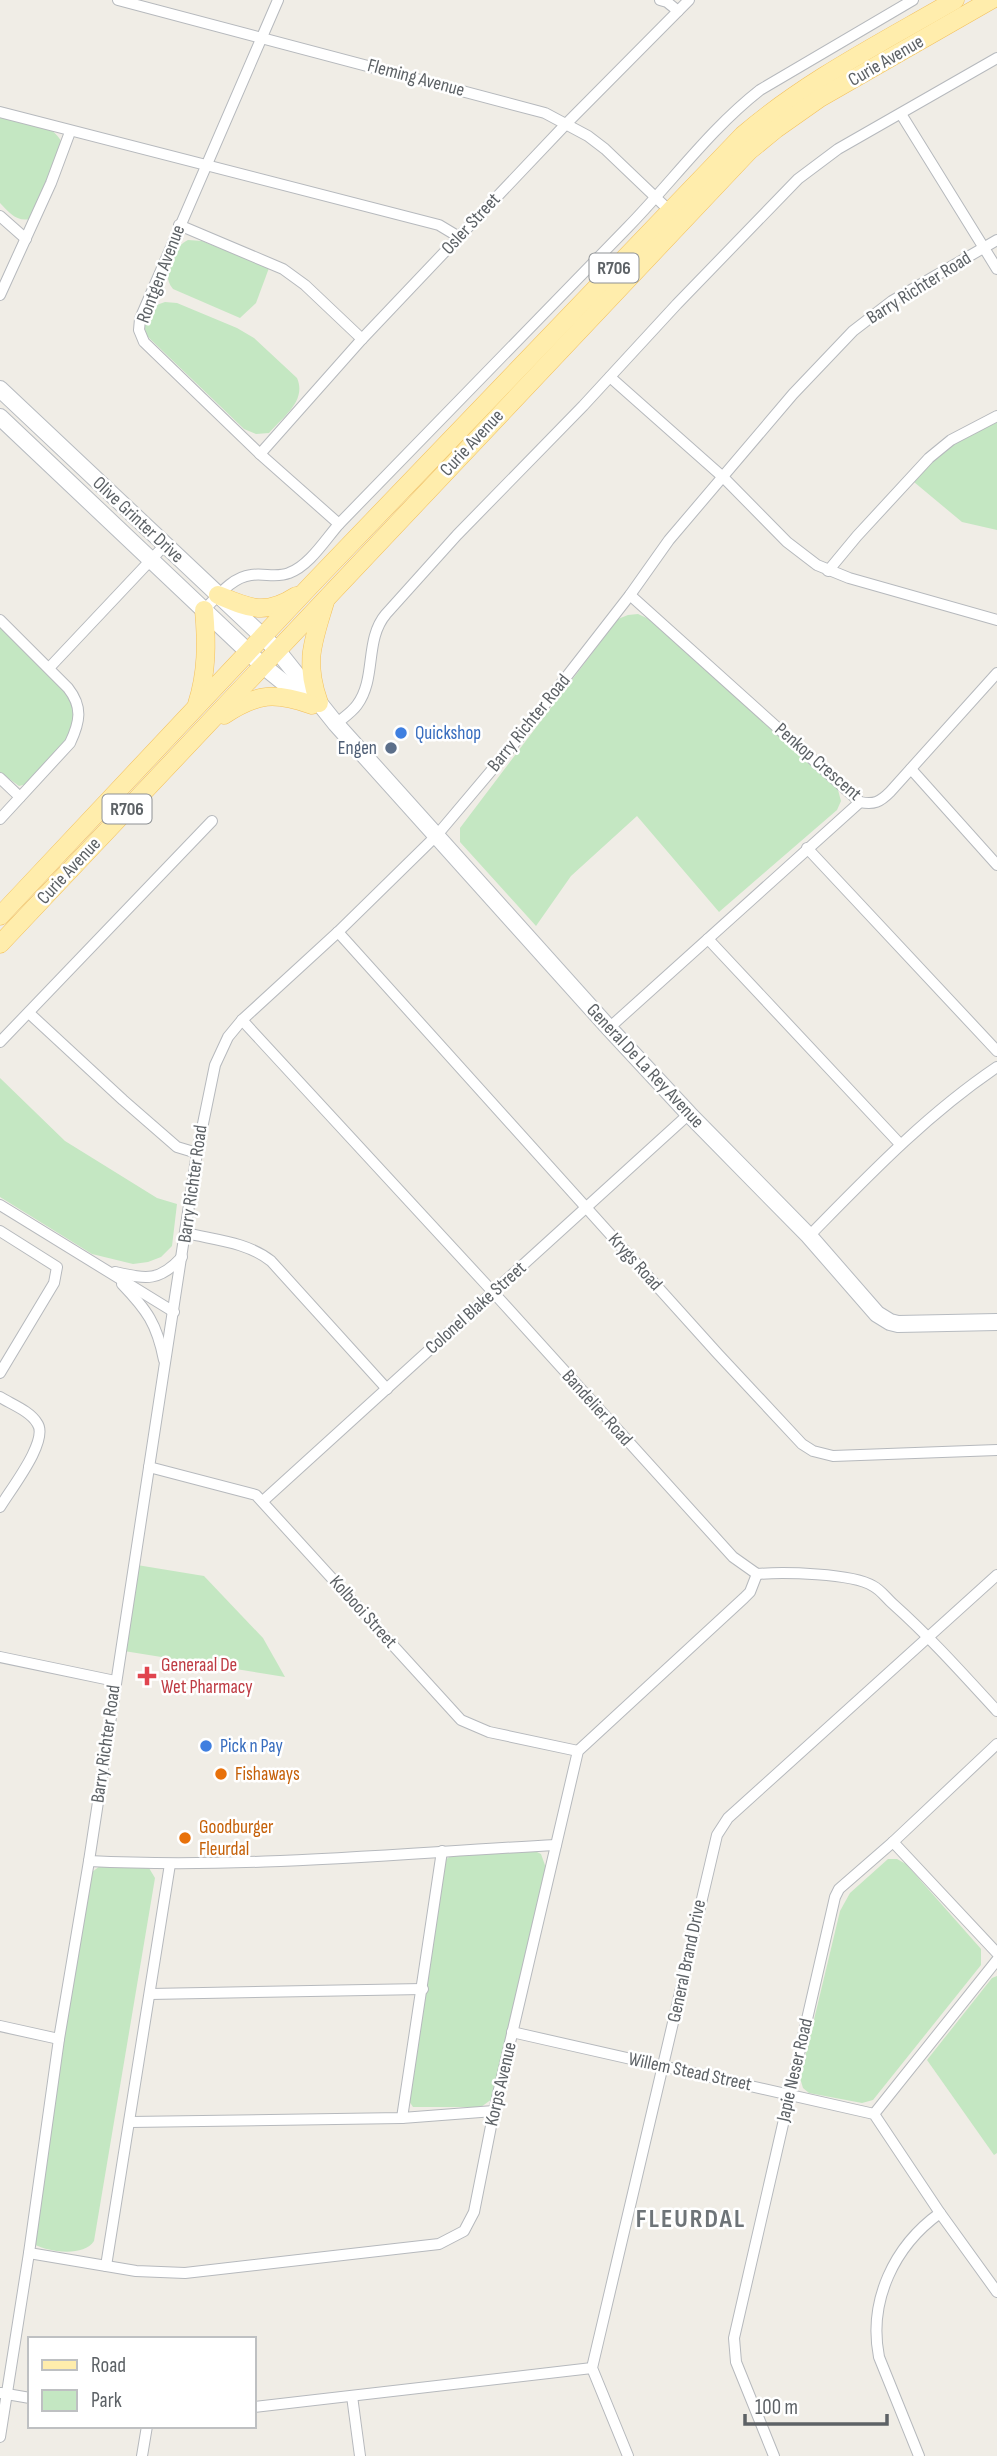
<svg xmlns="http://www.w3.org/2000/svg" width="997" height="2456" font-family="'Sofia Sans Condensed',sans-serif">
<rect width="100%" height="100%" fill="#f0ede6"/>
<g fill="#c4e7c2">
<path d="M0,114c22,6 52,7 62,29l-32,76c-14,3 -21,-7 -30,-16z"/>
<path d="M188,240l14,1 67,27 -13,35 -16,15 -67,-29c-13,-15 -1,-41 15,-49z"/>
<path d="M165,302l12,1 60,25 17,10 43,40c10,23 -14,39 -28,55l-13,1 -12,-5 -98,-94c-4,-19 1,-27 19,-33z"/>
<polygon points="997,417 997,530 962,522 914,482 948,445"/>
<polygon points="638,614 651,620 838,790 841,801 837,810 719,912 637,816 571,876 536,926 460,842 460,828 618,619 628,615"/>
<polygon points="0,627 66,690 76,715 66,742 27,784 19,786 0,772"/>
<polygon points="0,1078 65,1141 157,1198 177,1204 172,1246 161,1257 148,1262 133,1264 92,1254 0,1197"/>
<polygon points="137,1565 204,1576 263,1638 285,1677 124,1651"/>
<polygon points="535,1851 541,1854 546,1868 492,2099 481,2107 413,2107 407,2098 445,1860 452,1855"/>
<polygon points="888,1859 897,1859 906,1864 981,1949 981,1965 873,2100 862,2103 809,2093 803,2088 800,2078 840,1911 850,1893"/>
<path d="M100,1866l49,2 6,10 -61,363c-11,17 -49,11 -64,1l58,-367z"/>
<polygon points="997,1976 997,2153 994,2155 927,2060 992,1978"/>
</g>
<g fill="none" stroke-linecap="round" stroke-linejoin="round">
<g stroke="#b6b9bd" stroke-width="12">
<g id="street">
<polyline points="118,0 545,113 588,136 605,149 672,213"/>
<polyline points="278,0 140,319 139,330 144,342 260,454 339,524"/>
<polyline points="660,0 667,2 678,11"/>
<polyline points="0,112 439,225 459,237"/>
<polyline points="901,114 997,269"/>
<polyline points="0,216 26,239"/>
<polyline points="179,225 283,269 305,285 362,339"/>
<polyline points="0,295 51,183 70,132"/>
<polyline points="610,377 724,478 787,542 817,565 849,578 997,620"/>
<polyline points="260,454 362,339 566,124 689,0"/>
<polyline points="828,571 857,536 929,458 951,440 997,416"/>
<path d="M630,595l230,207c14,3 20,0 30,-10l107,-119"/>
<path d="M204,610c13,-13 28,-33 47,-35 13,-2 26,3 38,-2 20,-7 36,-33 50,-49 96,-99 192,-198 289,-297 44,-45 82,-98 132,-137l153,-90"/>
<path d="M0,620l68,68c15,19 12,34 2,55l-70,76"/>
<polyline points="49,668 164,546"/>
<path d="M336,724c7,-6 16,-12 21,-19 20,-27 7,-65 29,-91l71,-79 126,-129 94,-102 121,-125 40,-30 159,-91"/>
<polyline points="911,769 997,865"/>
<polyline points="0,778 20,797"/>
<polyline points="807,848 997,1051"/>
<polyline points="338,932 718,1354 802,1444 813,1451 833,1456 997,1450"/>
<polyline points="708,939 900,1144"/>
<polyline points="29,1013 123,1100 177,1147 197,1153"/>
<path d="M242,1020l251,272 240,265 24,17c26,-2 95,-1 116,12 8,4 13,12 20,18 37,33 70,70 104,107"/>
<polyline points="609,1028 860,802"/>
<polyline points="0,1042 212,821"/>
<polyline points="0,1205 174,1312"/>
<polyline points="0,1231 57,1267 54,1283 0,1373"/>
<path d="M186,1233c29,7 61,9 85,28l116,128"/>
<path d="M809,1236c59,-60 117,-121 188,-169"/>
<path d="M115,1272c32,7 44,10 67,-15"/>
<path d="M122,1284c25,26 35,40 42,76"/>
<path d="M0,1397c11,7 30,14 37,26 13,17 -27,67 -37,84"/>
<polyline points="149,1467 256,1495 461,1720 489,1732 578,1751"/>
<polyline points="263,1501 689,1114"/>
<polyline points="0,1657 115,1681"/>
<polyline points="893,1842 997,1953"/>
<path d="M89,1861c156,8 312,-8 467,-16"/>
<polyline points="150,1994 423,1989"/>
<polyline points="0,2026 59,2039"/>
<polyline points="512,2032 874,2114 940,2213 997,2292"/>
<polyline points="874,2114 997,1960"/>
<polyline points="402,2118 442,1851"/>
<polyline points="130,2122 402,2118 494,2111"/>
<polyline points="29,2253 136,2271 185,2273 439,2244 464,2231 474,2212 494,2111 578,1751 744,1598 750,1592 757,1574"/>
<polyline points="106,2266 170,1864"/>
<polyline points="1,2393 30,2398"/>
<polyline points="352,2396 360,2456"/>
<polyline points="254,2407 592,2368"/>
<polyline points="0,2437 29,2253 59,2039 89,1861 197,1153 215,1065 228,1037 242,1020 338,932 437,835 518,739 630,595 669,540 793,394 853,331 892,301 997,240"/>
<polyline points="142,2456 147,2426"/>
<polyline points="628,2456 592,2368 717,1835 728,1818 997,1575"/>
<polyline points="774,2456 736,2362 734,2338 835,1897 839,1889 893,1842 997,1744"/>
<path d="M919,2456l-40,-99c-11,-56 15,-111 61,-144"/>
</g>
</g>
<g stroke="#b7bbc0" stroke-width="18">
<g id="secondary">
<polyline points="0,389 277,650 336,724 609,1028 689,1114 809,1236 877,1314 890,1322 898,1324 997,1322"/>
<polyline points="0,417 262,665 309,703"/>
</g>
</g>
<g stroke="#f3c05c" stroke-width="19">
<g id="primary">
<path d="M218,595c31,13 47,21 78,1"/>
<path d="M319,703c-15,-42 -6,-61 6,-101"/>
<path d="M197,704c10,-31 10,-61 7,-94"/>
<path d="M224,715c33,-22 51,-23 88,-10"/>
<path d="M0,916l312,-332 431,-449c64,-55 140,-93 212,-135"/>
<polyline points="0,944 749,151 776,129 820,98 991,0"/>
</g>
</g>
<use href="#street" stroke="#fff" stroke-width="10"/>
<use href="#secondary" stroke="#fff" stroke-width="16"/>
<use href="#primary" stroke="#ffedac" stroke-width="18"/>
</g>
<g fill="#3f7fe0" stroke="#fff" stroke-width="2.5">
<circle cx="401" cy="733" r="7"/>
<circle cx="206" cy="1746" r="7"/>
</g>
<circle fill="#5c6f8a" stroke="#fff" stroke-width="2.5" cx="391" cy="748" r="7"/>
<path fill="#e0444e" stroke="#fff" stroke-width="2.5" d="M143.5 1665.5h7v7h7v7h-7v7h-7v-7h-7v-7h7z"/>
<g fill="#e8710a" stroke="#fff" stroke-width="2.5">
<circle cx="221" cy="1774" r="7"/>
<circle cx="185" cy="1838" r="7"/>
</g>
<g text-anchor="middle" dominant-baseline="central" stroke-width="5" stroke-linejoin="round" paint-order="stroke">
<g fill="#fff" stroke="#8e9194" stroke-width="2">
<rect x="589.5" y="253.5" width="49" height="29" rx="5"/>
<rect x="102.5" y="794.5" width="49" height="29" rx="5"/>
</g>
<g font-size="18" font-weight="bold" fill="#5d6266">
<text x="614" y="268">R706</text>
<text x="127" y="809">R706</text>
</g>
<g font-size="19" fill="#5d6266" stroke="#fff">
<text transform="translate(886 61) rotate(-30)">Curie Avenue</text>
<text transform="translate(416 78) rotate(15)">Fleming Avenue</text>
<text transform="translate(471 224) rotate(-47)">Osler Street</text>
<text transform="translate(161 274) rotate(-69)">Rontgen Avenue</text>
<text transform="translate(919 288) rotate(-32)">Barry Richter Road</text>
<text transform="translate(472 443) rotate(-47)">Curie Avenue</text>
<text transform="translate(138 520) rotate(43)">Olive Grinter Drive</text>
<text transform="translate(529 723) rotate(-51)">Barry Richter Road</text>
<text transform="translate(818 762) rotate(41)">Penkop Crescent</text>
<text transform="translate(69 871) rotate(-47)">Curie Avenue</text>
<text transform="translate(645 1066) rotate(47)">General De La Rey Avenue</text>
<text transform="translate(193 1184) rotate(-82)">Barry Richter Road</text>
<text transform="translate(635 1262) rotate(48)">Krygs Road</text>
<text transform="translate(476 1308) rotate(-42)">Colonel Blake Street</text>
<text transform="translate(597 1408) rotate(48)">Bandelier Road</text>
<text transform="translate(363 1612) rotate(48)">Kolbooi Street</text>
<text transform="translate(106 1744) rotate(-82)">Barry Richter Road</text>
<text transform="translate(687 1961) rotate(-78)">General Brand Drive</text>
<text transform="translate(795 2070) rotate(-77)">Japie Neser Road</text>
<text transform="translate(690 2072) rotate(12)">Willem Stead Street</text>
<text transform="translate(501 2084) rotate(-77)">Korps Avenue</text>
</g>
<g font-size="19" fill="#366cbe" stroke="#fff" text-anchor="start">
<text x="415" y="733">Quickshop</text>
<text x="220" y="1746">Pick n Pay</text>
</g>
<g font-size="19" fill="#4e5e75" stroke="#fff" text-anchor="end">
<text x="377" y="748">Engen</text>
</g>
<g font-size="19" fill="#be3a42" stroke="#fff" text-anchor="start">
<text x="161" y="1665">Generaal De<tspan x="161" dy="22">Wet Pharmacy</tspan></text>
</g>
<g font-size="19" fill="#c56008" stroke="#fff" text-anchor="start">
<text x="235" y="1774">Fishaways</text>
<text x="199" y="1827">Goodburger<tspan x="199" dy="22">Fleurdal</tspan></text>
</g>
<g font-size="26" font-weight="bold" letter-spacing="2" fill="#6e7478" stroke="#fff">
<text x="691" y="2219">FLEURDAL</text>
</g>
</g>
<rect x="28" y="2337" width="228" height="91" fill="#ffffff" stroke="#bec0c2" stroke-width="2"/>
<rect x="42" y="2360" width="35" height="10" fill="#ffedac" stroke="#bec0c2" stroke-width="2"/>
<text x="91" y="2372" font-size="21" fill="#5d6266">Road</text>
<rect x="42" y="2390" width="35" height="21" fill="#c4e7c2" stroke="#bec0c2" stroke-width="2"/>
<text x="91" y="2407" font-size="21" fill="#5d6266">Park</text>
<path d="M745 2414v10h142v-10" fill="none" stroke="#5d6266" stroke-width="3.5"/>
<text x="755" y="2414" font-size="21" fill="#5d6266" stroke="#ffffff" stroke-width="5" paint-order="stroke">100 m</text>
</svg>
